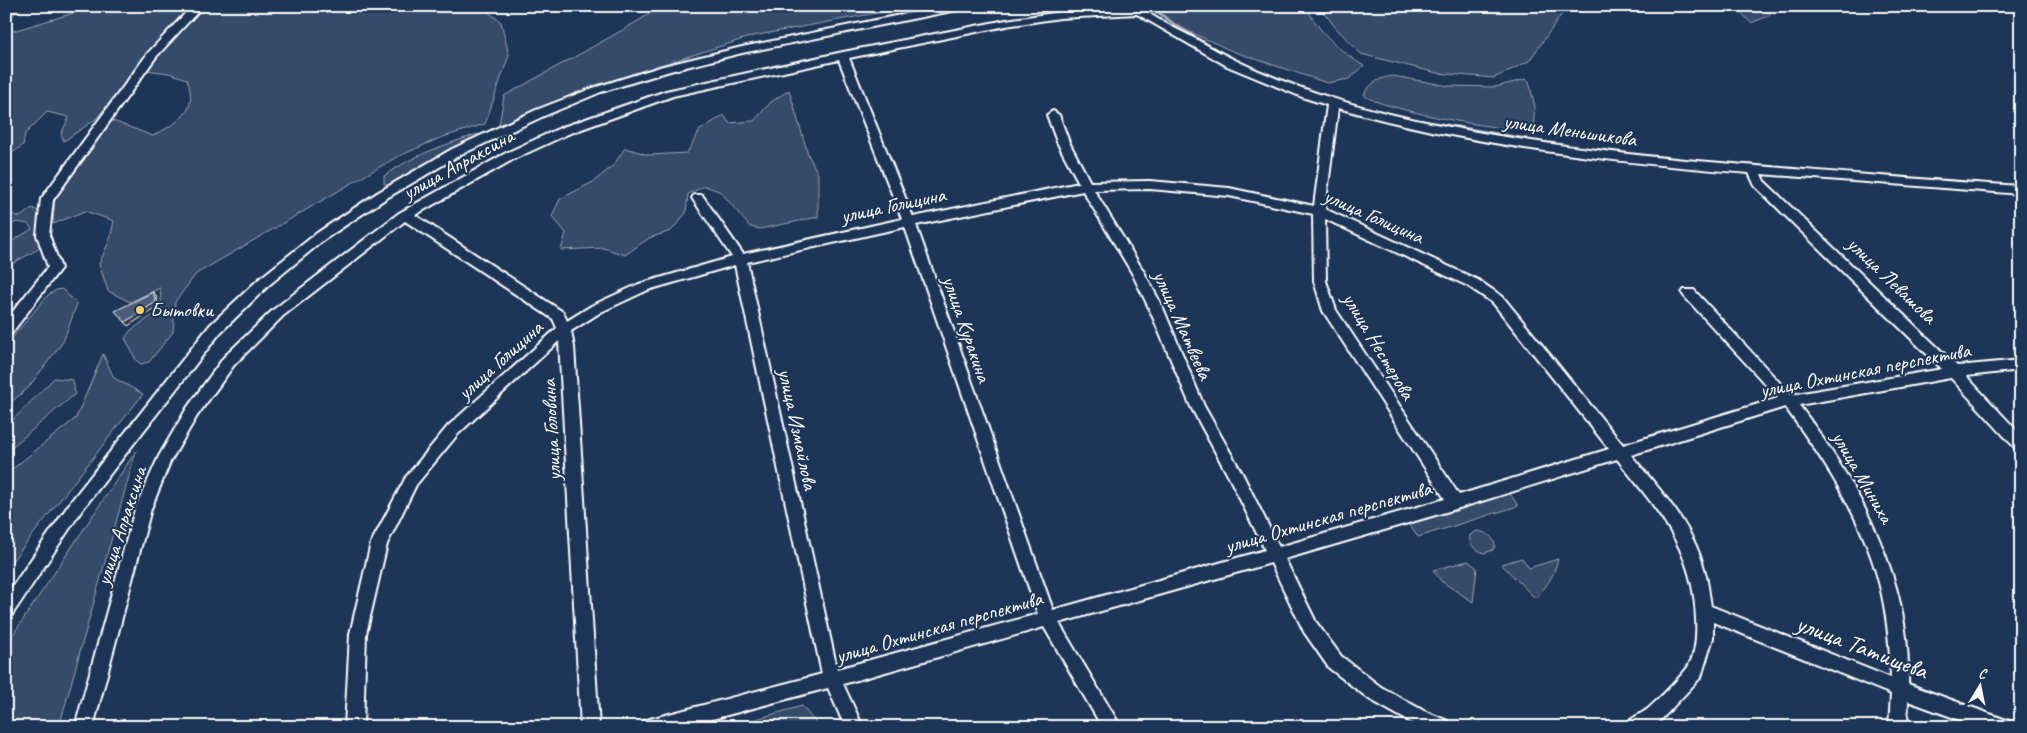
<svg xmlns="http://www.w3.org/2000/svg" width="2027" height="733" font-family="Caveat,sans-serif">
<rect width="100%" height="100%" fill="#1d3557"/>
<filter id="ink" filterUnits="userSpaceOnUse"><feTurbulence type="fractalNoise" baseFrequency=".02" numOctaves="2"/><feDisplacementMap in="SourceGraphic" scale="10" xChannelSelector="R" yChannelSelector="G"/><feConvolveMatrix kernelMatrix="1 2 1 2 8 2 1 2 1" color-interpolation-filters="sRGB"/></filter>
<g filter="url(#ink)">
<g fill="#364b69" stroke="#9aa5b4">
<path d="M97,6h235l14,2 22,-2h113l20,16 8,33 -24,69 -45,14 -45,20 -199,116 -21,28 -2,30 -24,30 -8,2 -5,-4 -11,-22 6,-8 31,-21 -2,-21 -30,14 -22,-11 -9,-27 11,-25 4,-18 -29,-10 -32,13 2,-28 53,-77 45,17c26,-15 46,-23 34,-57l-18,-6 -32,-4 -41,50 -32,22 -3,-7 8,-17 -22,-5 -22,22 -2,11 -17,13v-125z"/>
<path d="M663,6h251l-161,30 -162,51 -92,38 5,-29c53,-30 107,-58 159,-90z"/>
<path d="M1150,6h156c11,25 35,46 58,60l-15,13 -22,4 -95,-32 -57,-26z"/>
<polygon points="1319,6 1541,7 1564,11 1529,61 1494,78 1437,73 1361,54 1336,28"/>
<polygon points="1703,6 1761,6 1771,15 1751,23 1736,7 1706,12"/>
<path d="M1393,76l56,10 46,1 31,-8 3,2 6,26 -2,21c-17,7 -158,-20 -169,-33 4,-11 17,-18 29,-19z"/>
<polygon points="789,90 808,154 818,174 818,217 760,229 750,227 721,192 705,186 688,194 686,213 671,231 649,238 625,255 603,248 561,250 566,233 552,216 560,199 593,182 613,166 625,148 649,155 687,153 700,130 724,115 729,123 754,121 771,102"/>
<path d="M478,134l4,2 -91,50 -7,-2v-8c27,-20 62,-32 94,-42z"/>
<polygon points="32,208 43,214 53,241 6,267 8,258 6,245 32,229 28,224 18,222 6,226 6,212 20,217"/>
<polygon points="62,289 77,304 63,342 27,389 6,406 6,345 47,296 56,290"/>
<polygon points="103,354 114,378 143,394 6,569 6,474 76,418"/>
<polygon points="54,378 73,380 75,394 6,452 6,427"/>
<polygon points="136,451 59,727 6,727 6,645"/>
<polygon points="1505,491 1511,495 1518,506 1418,537 1409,525 1410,519"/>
<path d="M1477,531c10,1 17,6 18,15l-2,4 -9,3c-9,-3 -16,-8 -14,-18z"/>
<path d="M1522,558l7,10 29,-9c-4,16 -10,27 -23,39l-34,-34z"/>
<polygon points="1468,561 1477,568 1473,602 1441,581 1433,570"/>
<polygon points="802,706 819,727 728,727"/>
</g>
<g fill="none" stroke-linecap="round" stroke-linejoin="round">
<g stroke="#a0aab8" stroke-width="3">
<polyline points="1150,6 1175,25 1225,55"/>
<polyline points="1296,86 1311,91"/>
<polyline points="1406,118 1527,139"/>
</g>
<polygon fill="#617289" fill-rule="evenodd" points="6,6 25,6 12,17 6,18"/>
<g stroke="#fff" stroke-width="4">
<g id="minor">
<polygon points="192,6 203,6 156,57 53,200 49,235 61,268 11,334 6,335 6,320 48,267 37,235 41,199 148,53"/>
<polygon points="945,6 967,6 962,9 742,53 670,71 601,92 544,116 460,155 385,199 325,239 269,285 220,333 82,510 12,615 6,617 6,596 72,500 210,325 259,279 317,233 377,193 452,149 536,110 593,88 663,66 742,47"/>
<path d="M1130,6h11c13,14 41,25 58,35 92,53 191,76 294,94 80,13 160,23 241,29 95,8 191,16 287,22v8l-260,-20 3,7 193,185 64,-6v10l-55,6 55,59v16l-5,-2 -65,-71 -152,27c60,80 113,175 109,279l101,37 3,6h-33l-71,-26 -1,26h-18l2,-33 -178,-72v16l-12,39 -41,44 -10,6h-25c5,-10 16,-12 24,-19 9,-8 32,-31 39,-41 8,-14 9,-33 8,-48 -2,-70 -38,-108 -79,-160l-161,50 -171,50 31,63 25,34 40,31 43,24 24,10 3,6h-30l-9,-4 -43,-24 -40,-31 -25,-36 -33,-69 -212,60 62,104h-19l-58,-100 -201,57 20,43h-18l-17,-39 -145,39h-42l3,-6 6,-2 172,-45 -87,-409 -87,25 -47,22 -30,19 3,16 25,380h-18l-22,-386 -101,93 -42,51 -29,59 -21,90 -3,93h-18l5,-93 21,-91 35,-66 42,-51 109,-98 -4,-9 -148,-98 -122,95 -49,49 -37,51 -27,46 -19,47 -58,218h-18l60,-218 24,-53 28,-48 37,-51 49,-47 126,-97 107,-60 54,-25 106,-37 177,-39 163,-32 54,-8 72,-4zM1137,14l90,52 75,31 25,8 -13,101 -85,-18 -79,-7 -60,1 -21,-40 -10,-27 -6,-4 -6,4 10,27 22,41 -166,34 -64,-159 157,-32 54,-8zM839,60l63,159 -159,35 -41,-59h-8l-2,3 2,3 38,56 -93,27 -48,22 -24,15 -4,-9 -148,-97 99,-56 54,-25 105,-38zM1338,108c134,38 272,54 411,65l6,13 187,183 -151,26 -97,-105h-10l-2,3 2,3 94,102 -155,47 -120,-148 -25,-17 -153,-71zM1150,189l79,7 84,18 1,67 9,30 122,188 -166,48 -37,-74 -38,-67 -41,-98 -19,-36 -50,-82zM1083,191l49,82 17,35 42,99 40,74 34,69 -212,60 -137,-385zM1325,219l143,67 25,17 116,146 -150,46 -123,-185 -10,-29zM905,227l133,387 -201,55 -90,-407zM1785,407c42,57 82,118 97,188 6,28 8,55 9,83l-180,-72c-2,-11 -3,-23 -6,-34 -11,-46 -45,-82 -74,-117z"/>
</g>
</g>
<use href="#minor" fill="#1d3557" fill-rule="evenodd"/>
</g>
<polygon fill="#344155" stroke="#fff" points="153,292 156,295 159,306 128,326 125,322"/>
<polygon fill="#4a5d79" stroke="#fff" points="153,292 156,302 125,322 115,311"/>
</g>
<circle fill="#ffd166" stroke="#1d3557" stroke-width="2" cx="140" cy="310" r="5"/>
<g text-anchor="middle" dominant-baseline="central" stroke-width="4.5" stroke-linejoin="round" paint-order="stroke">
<g font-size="21" fill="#fff" stroke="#1d3557">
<text transform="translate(1570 130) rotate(8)">улица Меньшикова</text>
<text transform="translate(458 164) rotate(-29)">улица Апраксина</text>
<text transform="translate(893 205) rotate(-12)">улица Голицина</text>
<text transform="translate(1374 216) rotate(24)">улица Голицина</text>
<text transform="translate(1892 280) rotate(44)">улица Левашова</text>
<text transform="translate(1183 325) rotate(66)">улица Матвеева</text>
<text transform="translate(967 329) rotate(71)">улица Куракина</text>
<text transform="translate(1379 346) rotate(59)">улица Нестерова</text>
<text transform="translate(500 360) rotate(-42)">улица Голицина</text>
<text transform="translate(1865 370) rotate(-11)">улица Охтинская перспектива</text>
<text transform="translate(798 429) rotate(78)">улица Измайлова</text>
<text transform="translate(551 430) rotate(-93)">улица Головина</text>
<text transform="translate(1863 477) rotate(60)">улица Миниха</text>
<text transform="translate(1328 517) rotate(-16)">улица Охтинская перспектива</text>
<text transform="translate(121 526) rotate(-72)">улица Апраксина</text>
<text transform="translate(939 627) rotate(-16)">улица Охтинская перспектива</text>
</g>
<g font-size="21" fill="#fff" stroke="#1d3557" text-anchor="start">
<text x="150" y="310">Бытовки</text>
</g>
<g font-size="25" fill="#fff" stroke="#1d3557">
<text transform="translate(1862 647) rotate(21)">улица Татищева</text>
</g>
</g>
<rect width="2027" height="733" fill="none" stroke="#1d3557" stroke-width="25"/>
<rect x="12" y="12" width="2002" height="708" fill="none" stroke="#fff" stroke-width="2" filter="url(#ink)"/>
<g transform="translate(1980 686) rotate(10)" stroke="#1d3557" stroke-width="4" paint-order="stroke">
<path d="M0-4L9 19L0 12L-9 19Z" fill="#ffffff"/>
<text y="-8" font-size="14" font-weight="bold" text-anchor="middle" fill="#ffffff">С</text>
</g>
</svg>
